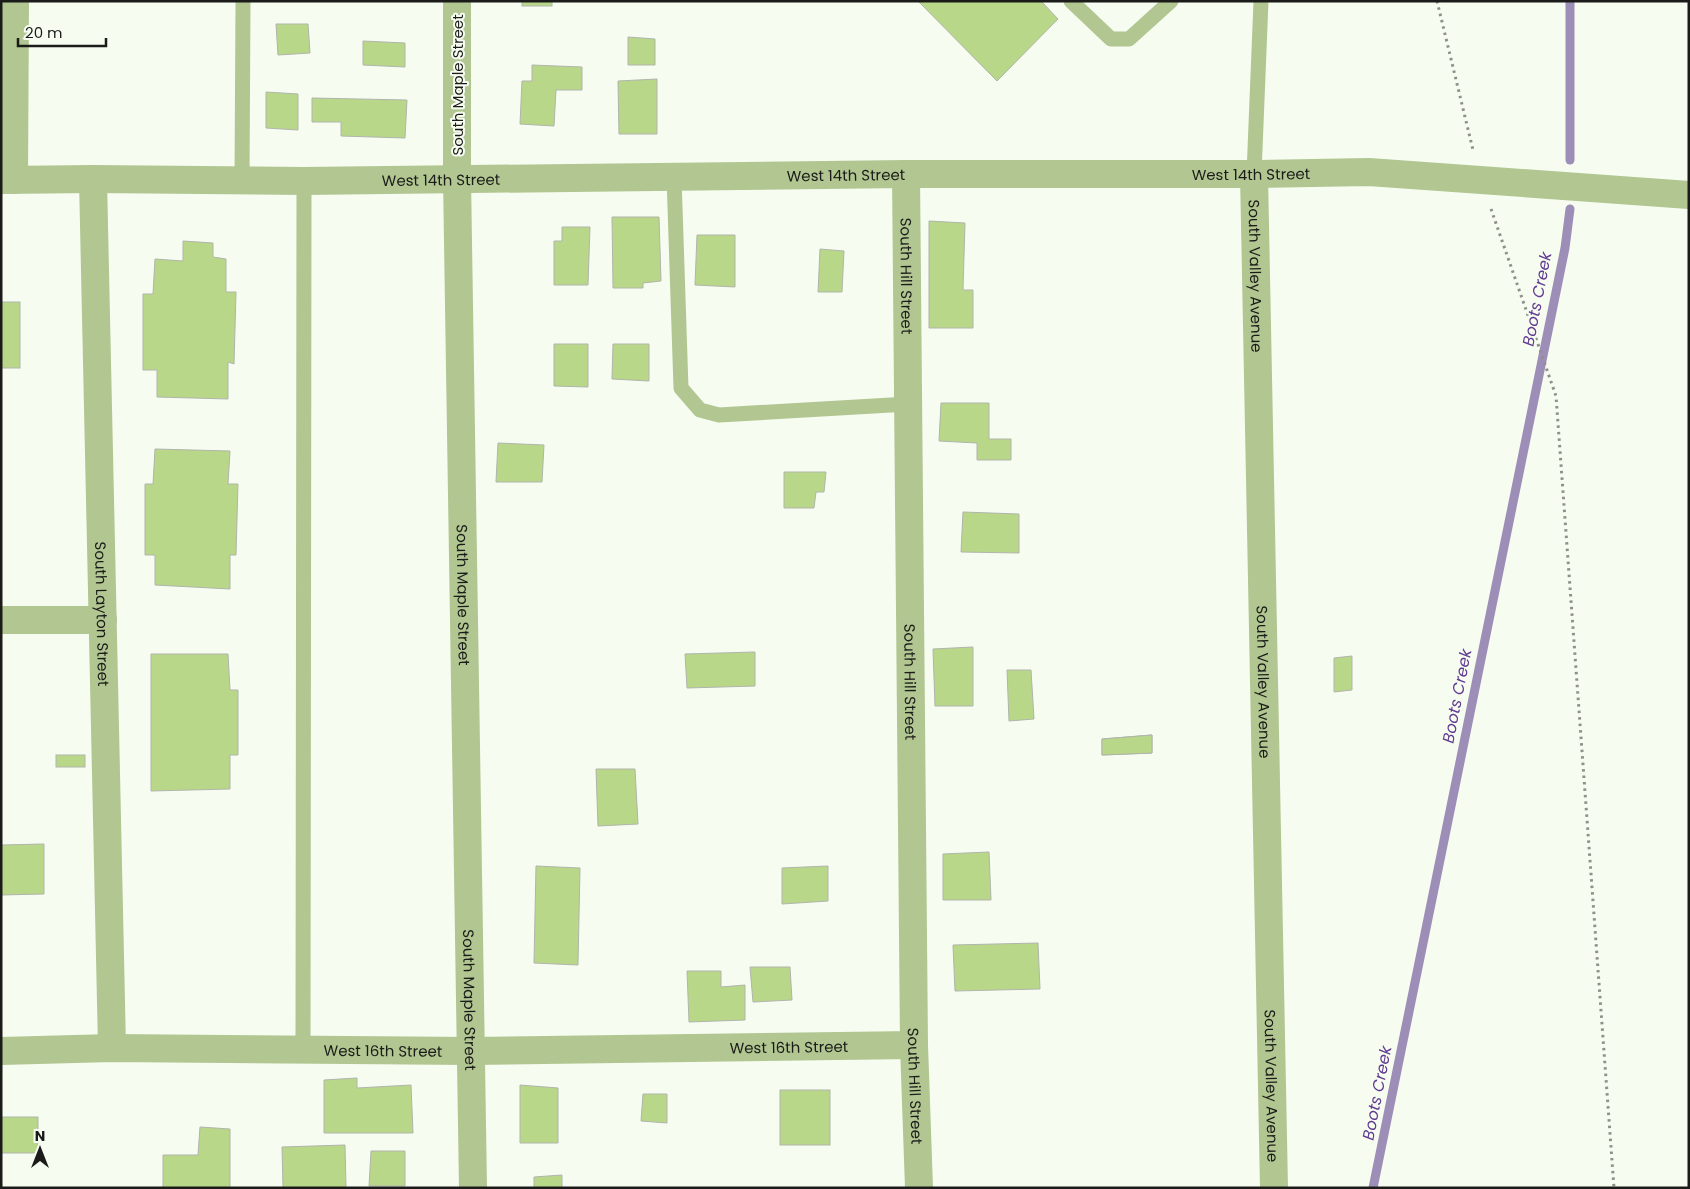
<svg xmlns="http://www.w3.org/2000/svg" width="1690" height="1189" font-family="Poppins,sans-serif">
<rect width="100%" height="100%" fill="#f7fcf1"/>
<g fill="none" stroke-linecap="round" stroke-linejoin="round">
<g stroke="#9d8eb8" stroke-width="9">
<polyline points="1570,160 1570,1"/>
<polyline points="1373,1188 1565,248 1570,209"/>
</g>
</g>
<g fill="#b9d789" stroke="#b0b5ab">
<rect x="522" y="1" width="30" height="5"/>
<polygon points="918,1 1041,1 1058,19 997,81"/>
<polygon points="276,24 308,24 310,53 278,55"/>
<polygon points="628,37 655,39 655,65 628,65"/>
<polygon points="363,41 405,43 405,67 363,65"/>
<polygon points="532,65 582,67 582,90 556,90 554,126 520,124 522,81 532,81"/>
<polygon points="657,79 657,134 619,134 618,81"/>
<polygon points="266,92 298,94 298,130 266,128"/>
<polygon points="312,98 407,100 405,138 341,136 341,122 312,122"/>
<polygon points="612,217 659,217 661,281 643,283 643,288 613,288"/>
<polygon points="929,221 965,223 963,290 973,290 973,328 929,328"/>
<polygon points="562,227 590,227 588,285 554,285 554,241 562,241"/>
<polygon points="697,235 735,235 735,287 695,285"/>
<polygon points="183,241 213,243 213,257 226,259 226,292 236,292 234,364 228,362 228,399 157,397 157,370 143,370 143,294 153,294 155,259 183,261"/>
<polygon points="820,249 844,251 842,292 818,292"/>
<rect x="1" y="302" width="19" height="66"/>
<polygon points="554,344 588,344 588,387 554,386"/>
<polygon points="613,344 649,344 649,381 612,379"/>
<polygon points="941,403 989,403 989,439 1011,439 1011,460 977,460 977,443 939,441"/>
<polygon points="498,443 544,445 542,482 496,482"/>
<polygon points="155,449 230,451 228,484 238,484 236,555 230,555 230,589 155,585 155,555 145,555 145,484 153,484"/>
<polygon points="784,472 826,472 824,492 816,492 814,508 784,508"/>
<polygon points="963,512 1019,514 1019,553 961,552"/>
<polygon points="973,647 973,706 935,706 933,649"/>
<polygon points="755,652 755,686 687,688 685,654"/>
<polygon points="151,654 228,654 230,690 238,690 238,755 230,755 230,789 151,791"/>
<polygon points="1352,656 1352,690 1334,692 1334,658"/>
<polygon points="1007,670 1031,670 1034,719 1009,721"/>
<polygon points="1152,735 1152,753 1102,755 1102,739"/>
<polygon points="1152,735 1152,753 1102,755 1102,739"/>
<rect x="56" y="755" width="29" height="12"/>
<polygon points="596,769 635,769 638,824 598,826"/>
<polygon points="44,844 44,894 1,895 1,845"/>
<polygon points="989,852 991,900 943,900 943,854"/>
<polygon points="536,866 580,868 578,965 534,963"/>
<polygon points="828,866 828,901 782,904 782,868"/>
<polygon points="1038,943 1040,989 955,991 953,945"/>
<polygon points="750,967 790,967 792,1000 753,1002"/>
<polygon points="687,971 721,971 721,987 745,985 745,1020 689,1022"/>
<polygon points="357,1078 357,1088 411,1085 413,1133 324,1133 324,1080"/>
<polygon points="520,1085 558,1088 558,1143 520,1143"/>
<rect x="780" y="1090" width="50" height="55"/>
<polygon points="643,1094 667,1094 667,1123 641,1121"/>
<rect x="1" y="1117" width="37" height="36"/>
<polygon points="200,1127 230,1129 230,1188 163,1188 163,1155 198,1155"/>
<polygon points="345,1145 346,1188 283,1188 282,1147"/>
<polygon points="371,1151 405,1151 405,1186 369,1186"/>
<polygon points="562,1175 562,1188 534,1188 534,1177"/>
</g>
<g fill="none" stroke-linecap="round" stroke-linejoin="round">
<g stroke="#8e918a" stroke-width="3" stroke-dasharray="2.5 4" stroke-linecap="butt">
<polyline points="1437,1 1473,150"/>
<polyline points="1491,209 1556,396 1614,1188"/>
</g>
<g stroke="#b1c691" stroke-width="15">
<polyline points="1071,1 1111,39 1129,39 1171,1"/>
<polyline points="1254,174 1261,1"/>
<polyline points="674,177 681,388 700,410 719,415 908,404"/>
<polyline points="242,180 243,1"/>
<polyline points="303,1049 304,181"/>
</g>
<g stroke="#b1c691" stroke-width="28">
<path id="s1" d="M457,1v178l16,1009"/>
<path id="s2" d="M906,174l8,871 5,143"/>
<path id="s3" d="M1254,174l20,1014"/>
<path id="s4" d="M93,179l19,869"/>
<path id="s5" d="M1,180l92,-1 211,2 602,-7h348l115,-2 320,23"/>
<polyline points="14,180 15,1"/>
<polyline points="1,620 103,620"/>
<path id="s6" d="M1,1051l111,-3 360,3 442,-6"/>
</g>
</g>
<g text-anchor="middle" dominant-baseline="central" stroke-width="4" stroke-linejoin="round" paint-order="stroke">
<g font-size="15" fill="#1b1c19" stroke="#f7fcf1">
<text transform="translate(457 85) rotate(-90)">South Maple Street</text>
<text stroke="none"><textPath href="#s5" startOffset="1250">West 14th Street</textPath></text>
<text stroke="none"><textPath href="#s5" startOffset="845">West 14th Street</textPath></text>
<text stroke="none"><textPath href="#s5" startOffset="440">West 14th Street</textPath></text>
<text stroke="none"><textPath href="#s2" startOffset="102">South Hill Street</textPath></text>
<text stroke="none"><textPath href="#s3" startOffset="102">South Valley Avenue</textPath></text>
<text stroke="none"><textPath href="#s1" startOffset="594">South Maple Street</textPath></text>
<text stroke="none"><textPath href="#s4" startOffset="435">South Layton Street</textPath></text>
<text stroke="none"><textPath href="#s2" startOffset="508">South Hill Street</textPath></text>
<text stroke="none"><textPath href="#s3" startOffset="508">South Valley Avenue</textPath></text>
<text stroke="none"><textPath href="#s1" startOffset="999">South Maple Street</textPath></text>
<text stroke="none"><textPath href="#s6" startOffset="788">West 16th Street</textPath></text>
<text stroke="none"><textPath href="#s6" startOffset="382">West 16th Street</textPath></text>
<text stroke="none"><textPath href="#s2" startOffset="912">South Hill Street</textPath></text>
<text stroke="none"><textPath href="#s3" startOffset="912">South Valley Avenue</textPath></text>
</g>
<g font-size="16" font-style="italic" fill="#603b91" stroke="#f7fcf1">
<text transform="translate(1537 299) rotate(-79)">Boots Creek</text>
<text transform="translate(1457 696) rotate(-79)">Boots Creek</text>
<text transform="translate(1377 1093) rotate(-79)">Boots Creek</text>
</g>
</g>
<rect width="1690" height="1189" fill="none" stroke="#1b1c19" stroke-width="5"/>
<g transform="translate(40 1149)" stroke="#f7fcf1" stroke-width="4" paint-order="stroke">
<path d="M0-4L9 19L0 12L-9 19Z" fill="#1b1c19"/>
<text y="-8" font-size="14" font-weight="bold" text-anchor="middle" fill="#1b1c19">N</text>
</g>
<path d="M18 38v8h88v-8" fill="none" stroke="#1b1c19" stroke-width="2.5"/>
<text x="25" y="38" font-size="15" fill="#1b1c19" stroke="#f7fcf1" stroke-width="4" paint-order="stroke">20 m</text>
</svg>
